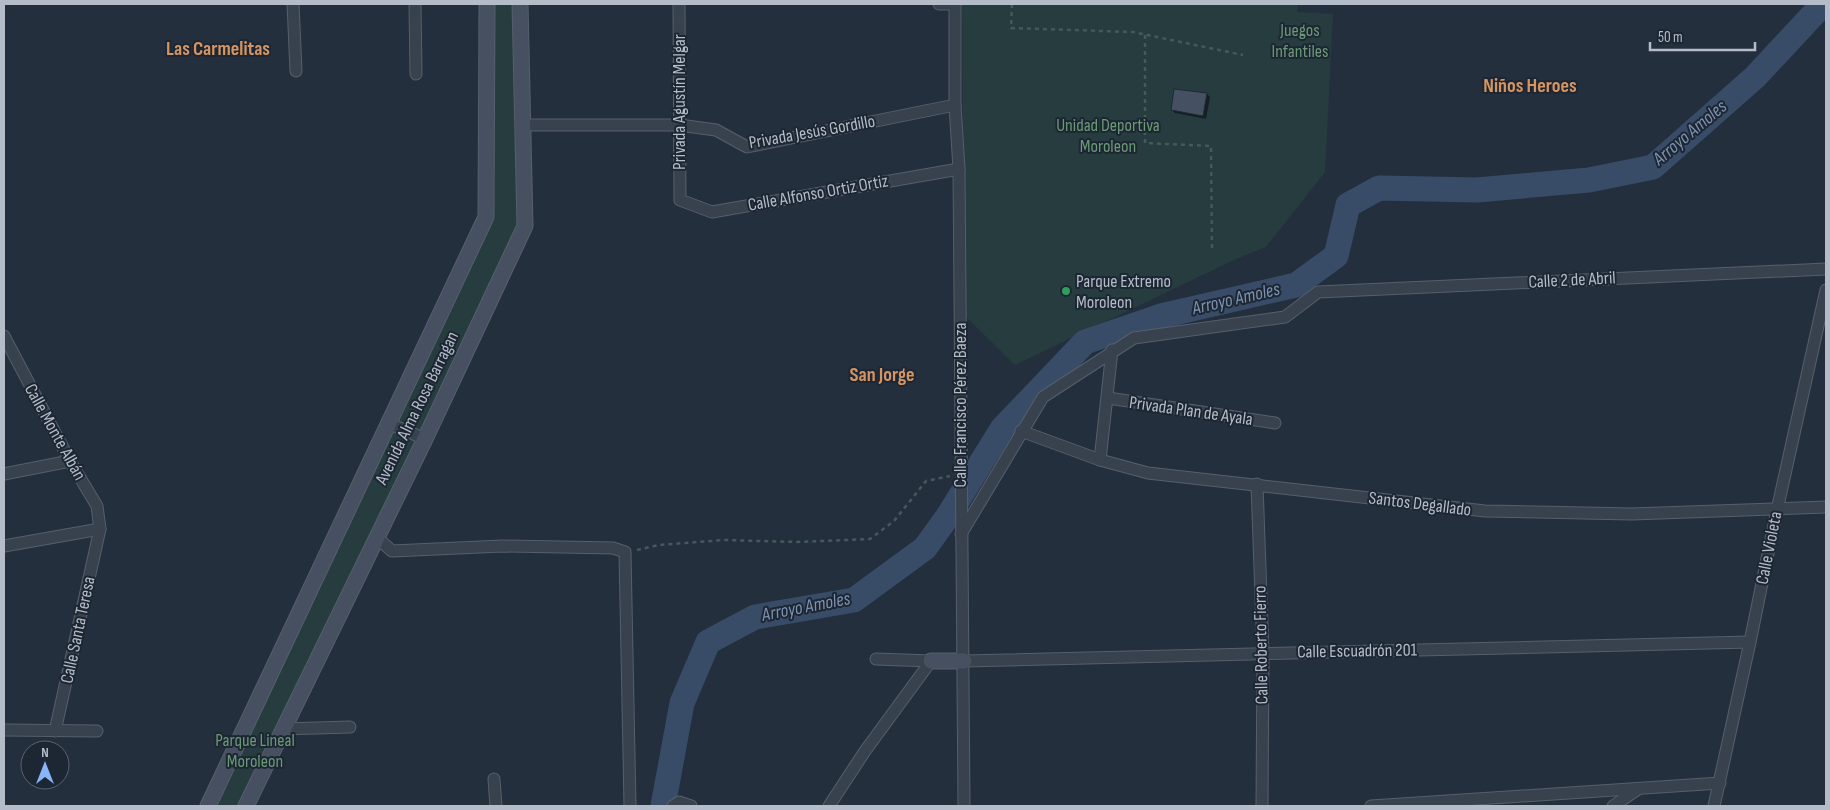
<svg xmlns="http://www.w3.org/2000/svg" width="1830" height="810" font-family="'Sofia Sans Condensed',sans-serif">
<rect width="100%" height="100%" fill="#242f3e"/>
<g fill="#263c3f">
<polygon points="487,4 520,4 523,225 250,806 208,806 486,217"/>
<polygon points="962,4 1298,4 1297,12 1333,14 1325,172 1266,247 1236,259 1015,365 964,315"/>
</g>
<polygon fill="#0007" points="1175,90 1207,94 1210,97 1206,119 1175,113 1172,110"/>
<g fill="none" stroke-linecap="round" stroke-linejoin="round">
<polyline stroke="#394c67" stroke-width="25" points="663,806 682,703 708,642 755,617 854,600 925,548 948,516 1002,429 1085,342 1161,316 1296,285 1336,256 1348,205 1379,188 1477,190 1589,180 1653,167 1755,77 1823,4"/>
</g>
<polygon fill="#455162" stroke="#1f2835" points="1174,89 1207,93 1203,116 1171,110"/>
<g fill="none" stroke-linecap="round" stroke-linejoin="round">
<g stroke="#565f6c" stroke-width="13">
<g id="street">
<polyline points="293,4 296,71"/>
<polyline points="415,4 416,74"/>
<polyline points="679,4 680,200 712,212 959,169"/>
<polyline points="939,4 955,4"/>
<polyline points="955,4 955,105 959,169 964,806"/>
<polyline points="522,125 679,125 716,130 747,147 955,105"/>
<polyline points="4,336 70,461 97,506 100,529 55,731"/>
<polyline points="1108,398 1275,423"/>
<polyline points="388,423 425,439"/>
<polyline points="1021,431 1100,460 1148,473 1485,511 1632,514 1826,507"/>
<polyline points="1100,460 1112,350"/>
<polyline points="4,474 70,461"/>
<polyline points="1257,484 1263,653 1262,806"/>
<polyline points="961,534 1043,397 1134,338 1285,317 1318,292 1826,269"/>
<polyline points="376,537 392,551 502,546 613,548 625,552 630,806"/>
<polyline points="4,546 100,529"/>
<polyline points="876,659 931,661"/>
<polyline points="964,661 1750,642"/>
<polyline points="284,729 350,727"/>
<polyline points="4,730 97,731"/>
<polyline points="494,779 496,806"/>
<polyline points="673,806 679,802 691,806"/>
<polyline points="829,806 865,751 931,661"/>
<polyline points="1371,806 1720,783"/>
<polyline points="1613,806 1638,789"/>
<polyline points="1714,806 1750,642 1777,510 1826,290"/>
</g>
</g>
<g stroke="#565f6c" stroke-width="17">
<g id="secondary">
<polyline points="931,661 964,661"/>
<polyline points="208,806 486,217 487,4"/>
<polyline points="246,806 425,439 525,226 520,4"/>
</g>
</g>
<g stroke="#44595c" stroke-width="2.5" stroke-dasharray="4 4" stroke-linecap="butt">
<polyline points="1012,4 1011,28 1133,32 1243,55"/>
<polyline points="1145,35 1145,143 1211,146 1212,249"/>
<polyline points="637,550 659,545 724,540 797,542 870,539 894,521 926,481 950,476"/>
</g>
<use href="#street" stroke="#38414e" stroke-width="11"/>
<use href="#secondary" stroke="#465061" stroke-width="15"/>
</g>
<circle fill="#2e9e5b" stroke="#1d2633" stroke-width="2" cx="1066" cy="291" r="5"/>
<g text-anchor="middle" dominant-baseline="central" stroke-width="4" stroke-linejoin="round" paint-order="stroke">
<g font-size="18" fill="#6b9a76" stroke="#1d2633">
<text x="1300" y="30">Juegos<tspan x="1300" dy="21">Infantiles</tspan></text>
<text x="1108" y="125">Unidad Deportiva<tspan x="1108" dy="21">Moroleon</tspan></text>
<text x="255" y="740">Parque Lineal<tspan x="255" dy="21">Moroleon</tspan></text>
</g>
<g font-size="18" fill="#b4bcc9" stroke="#1d2633">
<text transform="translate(679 102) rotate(-90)">Privada Agustín Melgar</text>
<text transform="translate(812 132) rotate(-10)">Privada Jesús Gordillo</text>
<text transform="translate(818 193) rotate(-10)">Calle Alfonso Ortiz Ortiz</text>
<text transform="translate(1572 280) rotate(-3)">Calle 2 de Abril</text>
<text transform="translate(960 405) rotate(-90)">Calle Francisco Pérez Baeza</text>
<text transform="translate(417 408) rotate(-64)">Avenida Alma Rosa Barragan</text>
<text transform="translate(1191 411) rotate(8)">Privada Plan de Ayala</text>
<text transform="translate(55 432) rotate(61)">Calle Monte Albán</text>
<text transform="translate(1420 504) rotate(7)">Santos Degallado</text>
<text transform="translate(1769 548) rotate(-79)">Calle Violeta</text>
<text transform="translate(78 630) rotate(-78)">Calle Santa Teresa</text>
<text transform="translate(1261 645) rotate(-91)">Calle Roberto Fierro</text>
<text transform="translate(1357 651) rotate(-1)">Calle Escuadrón 201</text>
</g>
<g font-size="18" fill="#b4bcc9" stroke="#1d2633" text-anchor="start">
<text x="1076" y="281">Parque Extremo<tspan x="1076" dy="21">Moroleon</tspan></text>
</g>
<g font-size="19" font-style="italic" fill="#7c92b1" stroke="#1d2633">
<text transform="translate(1690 133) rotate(-40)">Arroyo Amoles</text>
<text transform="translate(1236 299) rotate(-13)">Arroyo Amoles</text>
<text transform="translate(806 607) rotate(-11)">Arroyo Amoles</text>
</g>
<g font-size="20" font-weight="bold" fill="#d59563" stroke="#1d2633">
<text x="218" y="49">Las Carmelitas</text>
<text x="1530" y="86">Niños Heroes</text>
<text x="882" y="375">San Jorge</text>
</g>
</g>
<rect width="1830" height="810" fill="none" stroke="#b4bcc9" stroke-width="10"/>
<g transform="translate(45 765)"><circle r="24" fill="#1d2633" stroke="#59626f"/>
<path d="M0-4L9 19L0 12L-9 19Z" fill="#8ab4f8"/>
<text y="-8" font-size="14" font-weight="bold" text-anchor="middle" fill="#b4bcc9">N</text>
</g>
<path d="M1650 42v8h105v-8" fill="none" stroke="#b4bcc9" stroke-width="2.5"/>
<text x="1658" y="42" font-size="15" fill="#b4bcc9" stroke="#1d2633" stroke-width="4" paint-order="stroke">50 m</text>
</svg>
